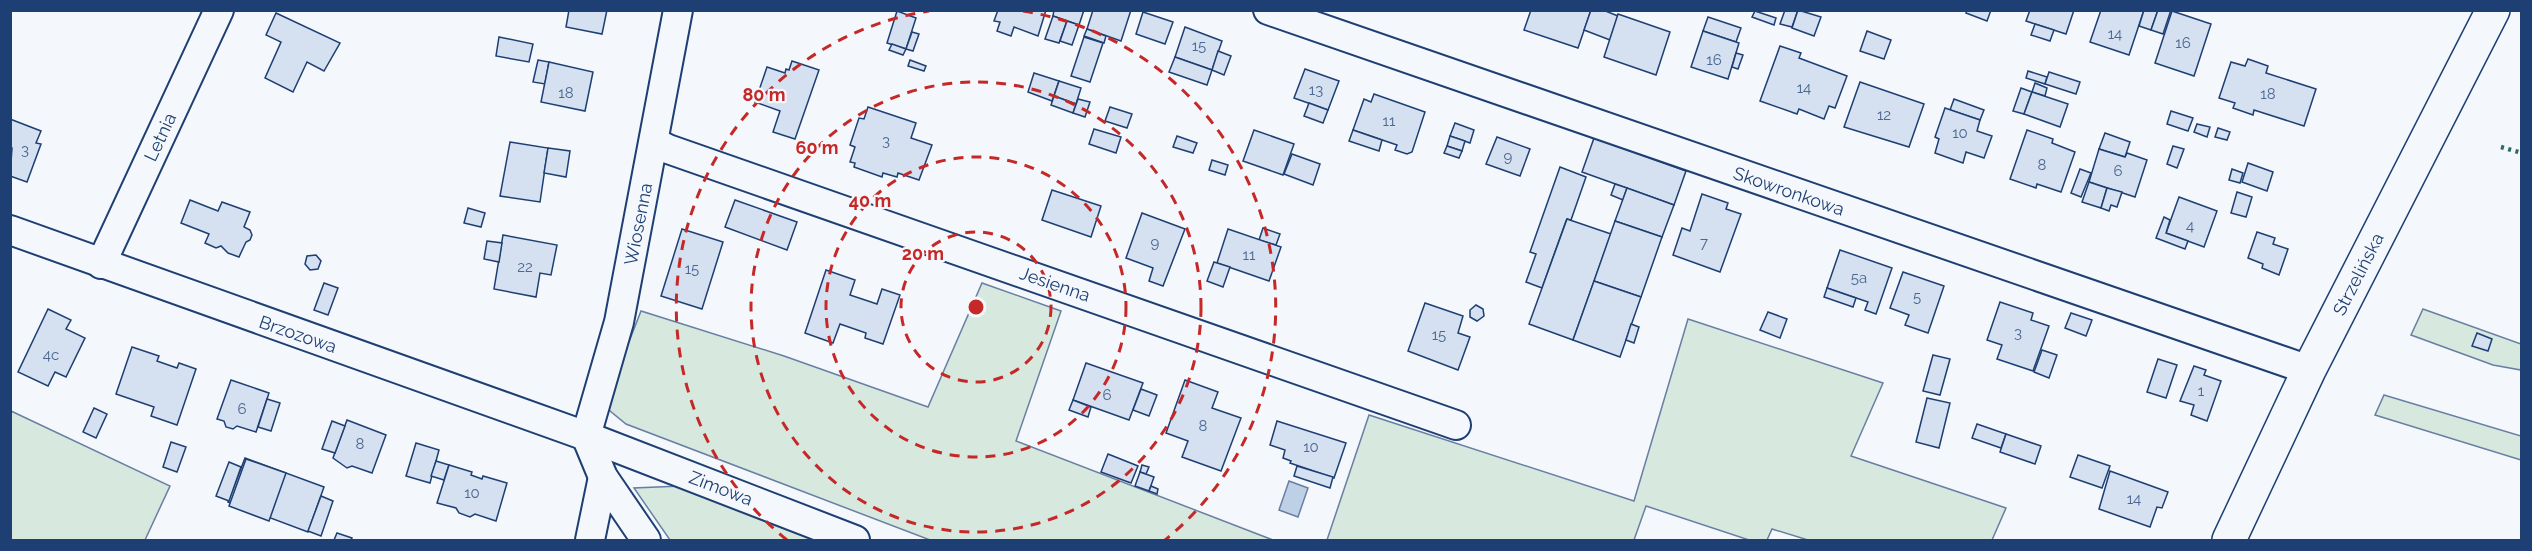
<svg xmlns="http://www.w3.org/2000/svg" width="2532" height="551" font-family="Raleway,sans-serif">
<rect width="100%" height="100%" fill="#f4f7fb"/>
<g fill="#d7e8df" stroke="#687fa3" stroke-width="1.5">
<polygon points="982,283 1061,311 1016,441 1273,540 930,540 626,424 604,406 641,311 784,356 928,407"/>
<polygon points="2423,309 2521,344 2521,370 2493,365 2411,335"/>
<polygon points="1688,319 1883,383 1851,456 2006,508 1992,540 1808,540 1772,529 1767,540 1749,540 1646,506 1634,540 1327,540 1369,415 1634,501"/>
<polygon points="2384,395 2521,436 2521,460 2375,415"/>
<polygon points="11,411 170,486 145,540 11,540"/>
<polygon points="681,486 822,540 670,540 634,488"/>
</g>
<polygon fill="#bed0e5" stroke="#687fa3" stroke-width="1.5" points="1289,481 1308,488 1298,517 1279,510"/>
<g fill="#d5e0f0" stroke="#1d3f73" stroke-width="1.5">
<polygon points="569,10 607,10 602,34 566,27"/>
<polygon points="998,10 1003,11 1046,10 1038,36 1014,27 1011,36 997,31 1000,22 994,21"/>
<polygon points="1054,10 1084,10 1079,25 1053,16"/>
<polygon points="1093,10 1131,10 1121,41 1087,29"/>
<polygon points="1531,10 1591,10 1578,48 1524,30"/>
<polygon points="1591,10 1603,10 1618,16 1610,40 1584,30"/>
<polygon points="1785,10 1798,10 1792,27 1780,24"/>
<polygon points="1798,10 1821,17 1814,36 1792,28"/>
<polygon points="1967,10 1991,10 1987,21 1966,13"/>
<polygon points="2030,10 2074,10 2066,34 2026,21"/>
<polygon points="2101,10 2144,10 2129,55 2090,42"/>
<polygon points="2144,10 2158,10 2151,30 2139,26"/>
<polygon points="2158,10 2171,10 2163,34 2151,30"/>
<polygon points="897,11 916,18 906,49 887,43"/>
<polygon points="1755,11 1776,18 1774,25 1752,17"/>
<polygon points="2172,11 2211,24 2194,76 2155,63"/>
<polygon points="1143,12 1173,22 1165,44 1136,34"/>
<polygon points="276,13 340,43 324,71 307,62 293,92 265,78 281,42 266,35"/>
<polygon points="1618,14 1670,32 1656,75 1604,57"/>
<polygon points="1053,16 1067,21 1059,43 1045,39"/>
<polygon points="1708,17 1741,28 1736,42 1703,31"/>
<polygon points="1067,21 1079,25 1072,45 1060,41"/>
<polygon points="2035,24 2054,30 2050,41 2031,35"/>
<polygon points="1185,27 1222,41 1212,70 1175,57"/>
<polygon points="1087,29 1106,36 1104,43 1084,36"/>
<polygon points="1703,31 1739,43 1728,79 1691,67"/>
<polygon points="1867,31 1891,40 1884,59 1860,51"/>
<polygon points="912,32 919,34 913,51 906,49"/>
<polygon points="499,37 533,44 529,62 496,56"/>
<polygon points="1084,37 1103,43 1090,82 1071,76"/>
<polygon points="892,44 906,49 903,55 889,50"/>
<polygon points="1780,46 1801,53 1799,58 1847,76 1835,108 1829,106 1824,119 1799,109 1797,114 1760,101"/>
<polygon points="1218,51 1231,56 1224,75 1212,70"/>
<polygon points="1736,53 1743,55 1738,69 1732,67"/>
<polygon points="1175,57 1212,70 1207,85 1169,72"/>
<polygon points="2248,59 2268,66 2266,73 2316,89 2304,126 2254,110 2253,115 2233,108 2235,103 2219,98 2231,62 2245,66"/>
<polygon points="538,60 549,62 545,84 533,82"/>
<polygon points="910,60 926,66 924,71 908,66"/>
<polygon points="792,61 819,70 795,139 773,132 780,111 755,102 767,67 785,73 786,69 789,70"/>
<polygon points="549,62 593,72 585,111 541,102"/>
<polygon points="1305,69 1339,81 1328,110 1294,98"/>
<polygon points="2028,71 2047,77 2045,84 2026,78"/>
<polygon points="2049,72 2080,82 2076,94 2045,84"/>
<polygon points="1034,73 1059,81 1052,101 1028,92"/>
<polygon points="1059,81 1081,88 1076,104 1054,96"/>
<polygon points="1860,82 1924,104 1909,147 1844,127"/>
<polygon points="2035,83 2047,88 2045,96 2032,92"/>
<polygon points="2021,88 2032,92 2024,114 2013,111"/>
<polygon points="2032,92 2068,104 2060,127 2024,114"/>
<polygon points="1374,94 1425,112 1412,152 1407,154 1395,150 1397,145 1353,130 1364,99 1371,102"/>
<polygon points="1054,96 1076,104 1073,113 1051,105"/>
<polygon points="1078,99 1090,102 1085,117 1073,113"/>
<polygon points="1954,99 1984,110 1980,120 1950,110"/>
<polygon points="1309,103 1328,110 1323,123 1304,116"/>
<polygon points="868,107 916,123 911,138 932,145 919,180 898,173 897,177 883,173 882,177 854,167 855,163 850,162 855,147 850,145 859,118 864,119"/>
<polygon points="1110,107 1132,114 1127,128 1105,121"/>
<polygon points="1945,108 1980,120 1977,131 1992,136 1984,158 1966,152 1963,163 1935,153 1939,139 1935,137"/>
<polygon points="2171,111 2193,118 2188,131 2167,124"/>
<polygon points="10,119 41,131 36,143 41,144 27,182 10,176 12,148 10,147"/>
<polygon points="1455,123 1474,130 1470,143 1450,136"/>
<polygon points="2197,124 2210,127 2207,137 2194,132"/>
<polygon points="2218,128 2230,132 2227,140 2215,137"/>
<polygon points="1094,129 1121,137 1116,153 1089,144"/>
<polygon points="1254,130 1294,144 1283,175 1243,161"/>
<polygon points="1353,130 1382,140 1379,151 1349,141"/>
<polygon points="2027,130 2053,139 2052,143 2075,152 2061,192 2037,184 2036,188 2010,179"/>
<polygon points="2105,133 2130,142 2125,157 2099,149"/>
<polygon points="1177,136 1197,143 1193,153 1173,147"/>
<polygon points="1450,136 1465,141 1462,151 1447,146"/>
<polygon points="1497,137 1530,149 1520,176 1486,164"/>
<polygon points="1594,138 1686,171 1674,205 1582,172"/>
<polygon points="510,142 548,148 540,202 500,196"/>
<polygon points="1447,146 1462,151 1459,158 1444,153"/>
<polygon points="2173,146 2184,149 2177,168 2167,164"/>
<polygon points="548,148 570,151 566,177 544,173"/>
<polygon points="2099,149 2125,157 2127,153 2147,160 2135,197 2089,182"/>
<polygon points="1292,154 1320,164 1313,185 1284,174"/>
<polygon points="1212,160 1228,165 1225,175 1209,170"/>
<polygon points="2248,163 2273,172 2267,191 2242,182"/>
<polygon points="1560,167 1586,177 1571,220 1567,219 1566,221 1542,288 1526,282 1536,254 1530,252"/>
<polygon points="2080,169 2091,173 2081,197 2071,193"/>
<polygon points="2232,169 2243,173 2240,183 2229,180"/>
<polygon points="2089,182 2107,188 2101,208 2082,202"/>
<polygon points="1615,184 1627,188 1623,200 1611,195"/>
<polygon points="1627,188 1674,205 1662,237 1615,221"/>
<polygon points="2107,188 2122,192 2117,207 2111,205 2109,211 2101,208"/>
<polygon points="1052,190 1101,206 1091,237 1042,220"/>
<polygon points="2237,192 2252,197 2246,217 2231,213"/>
<polygon points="1702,194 1728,203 1726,209 1741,214 1720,272 1673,255 1682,228 1690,231"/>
<polygon points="2179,197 2217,211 2204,247 2166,233"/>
<polygon points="190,200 218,211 222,202 250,212 244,227 250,230 252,235 250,240 246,242 239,257 228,253 221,246 216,248 205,243 209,234 181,223"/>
<polygon points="735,200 797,222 787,250 725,227"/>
<polygon points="468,208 485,213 481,227 464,223"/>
<polygon points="1142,213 1185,229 1163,286 1149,281 1153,268 1126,258"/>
<polygon points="2164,217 2170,220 2166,233 2188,241 2185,249 2156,238"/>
<polygon points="1567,219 1611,234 1573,340 1529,324"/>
<polygon points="1615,221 1662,237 1641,297 1594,281"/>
<polygon points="1263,228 1280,234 1276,245 1259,240"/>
<polygon points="682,229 723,242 702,309 661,296"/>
<polygon points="1228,229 1281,247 1269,281 1217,263"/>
<polygon points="2257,232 2275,238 2273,244 2288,249 2279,275 2262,268 2263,264 2248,258"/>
<polygon points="503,235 557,245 551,275 540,273 536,297 494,289"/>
<polygon points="487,241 502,243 499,262 484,259"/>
<polygon points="1840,250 1892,268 1876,314 1865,310 1868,302 1827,288"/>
<polygon points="316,255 321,261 318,269 310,270 305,264 307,256"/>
<polygon points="1214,262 1230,267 1223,287 1207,281"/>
<polygon points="826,270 855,280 850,295 877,304 882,289 900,295 883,344 865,338 866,333 840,324 833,343 805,333"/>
<polygon points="1903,272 1944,286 1928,333 1905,325 1909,315 1890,308"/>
<polygon points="1594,281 1641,297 1620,357 1573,340"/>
<polygon points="324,283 338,288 328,315 314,310"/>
<polygon points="1827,288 1856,298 1853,307 1824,297"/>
<polygon points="2000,302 2033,313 2031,320 2049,326 2033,371 1997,359 2002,345 1987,340"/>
<polygon points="1425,303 1463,316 1458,333 1470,337 1458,370 1408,351"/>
<polygon points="1476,305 1483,309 1484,316 1477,321 1470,317 1470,310"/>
<polygon points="48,309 71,320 66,329 85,338 66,377 55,372 48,386 18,372"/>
<polygon points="1768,312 1787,319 1780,338 1760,330"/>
<polygon points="2071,313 2092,320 2086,336 2065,328"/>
<polygon points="1631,324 1639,327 1634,343 1626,340"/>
<polygon points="2477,333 2492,339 2488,351 2472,346"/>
<polygon points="132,347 159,356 157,361 177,368 179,363 196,369 177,425 151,416 154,407 116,394"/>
<polygon points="2042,350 2057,355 2049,378 2034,372"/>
<polygon points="1933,355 1950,359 1940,395 1923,391"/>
<polygon points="2158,359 2177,365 2166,398 2147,392"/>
<polygon points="1086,363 1143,383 1129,420 1073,400"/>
<polygon points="2194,366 2206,370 2204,375 2221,381 2207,421 2191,415 2194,405 2180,401"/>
<polygon points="231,380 269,393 256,432 237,426 233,429 226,427 224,421 217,419"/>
<polygon points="1185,380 1218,392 1212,408 1241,418 1221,471 1182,457 1188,441 1166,433"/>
<polygon points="1141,389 1157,395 1149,416 1133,410"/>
<polygon points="1927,398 1950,403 1939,448 1916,442"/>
<polygon points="267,399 280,403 271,431 258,427"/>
<polygon points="1073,400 1091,407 1088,417 1069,410"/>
<polygon points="94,408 107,414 96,438 83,432"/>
<polygon points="347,420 386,435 372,473 352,466 347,468 333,458"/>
<polygon points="332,421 345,426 335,453 322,449"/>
<polygon points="1277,421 1346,443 1334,478 1290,463 1291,461 1283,458 1285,450 1270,445"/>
<polygon points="1977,424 2006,434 2001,448 1972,438"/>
<polygon points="2006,434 2041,446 2035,464 2000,452"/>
<polygon points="171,442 186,447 177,472 163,467"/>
<polygon points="416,443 439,450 430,483 406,476"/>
<polygon points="1108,454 1138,466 1131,483 1101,472"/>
<polygon points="2078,455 2110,466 2102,488 2070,477"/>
<polygon points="245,458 324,487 308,532 228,502"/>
<polygon points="246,459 286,473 269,521 229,506"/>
<polygon points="436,461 449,465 444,480 431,476"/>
<polygon points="229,462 241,467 229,501 216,496"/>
<polygon points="449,465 472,472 471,475 482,479 483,476 507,483 496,521 475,514 470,517 459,513 456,508 437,503"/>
<polygon points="1142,465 1149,467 1146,474 1140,472"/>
<polygon points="1297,466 1333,477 1330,488 1294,476"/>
<polygon points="2110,471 2168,492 2162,508 2157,507 2150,527 2099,509"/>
<polygon points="1140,472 1154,477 1149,491 1135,486"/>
<polygon points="1151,486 1158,489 1157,494 1149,491"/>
<polygon points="321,496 333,501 321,536 308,531"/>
<polygon points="337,533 352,538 351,540 334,540"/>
</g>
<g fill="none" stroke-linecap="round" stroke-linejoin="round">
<g stroke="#1d3f73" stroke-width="32">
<g id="minor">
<polyline points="1268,10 2309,370"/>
<polyline points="654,142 668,149 1456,425"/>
<polyline points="10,230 586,436 855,540"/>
<polyline points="101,264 219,10"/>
<polyline points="586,436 619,322 678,10"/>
<polyline points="586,436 603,477 646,540"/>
<polyline points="590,540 603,477"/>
</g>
</g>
<g stroke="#1d3f73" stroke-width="36">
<polyline id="major" points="2229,540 2309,370 2493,10"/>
</g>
<use href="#minor" stroke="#f4f7fb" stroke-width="28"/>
<use href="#major" stroke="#f4f7fb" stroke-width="33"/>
<polyline stroke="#2c6c60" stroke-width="4.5" stroke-dasharray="3 4.5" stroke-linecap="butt" points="2501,147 2522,153"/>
</g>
<g fill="none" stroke="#c62828" stroke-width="3" stroke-dasharray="10 8">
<circle cx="976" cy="307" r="75"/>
<circle cx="976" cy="307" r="150"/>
<circle cx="976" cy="307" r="225"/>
<path d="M787 540A300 300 0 0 1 929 11M1023 11A300 300 0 0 1 1165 540"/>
</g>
<g text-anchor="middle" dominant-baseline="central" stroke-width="4.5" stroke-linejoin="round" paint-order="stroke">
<g font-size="15" fill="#4b6792">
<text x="2115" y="34">14</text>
<text x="2183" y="43">16</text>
<text x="1199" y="46">15</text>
<text x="1714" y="60">16</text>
<text x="1804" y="88">14</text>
<text x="1316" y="90">13</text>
<text x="566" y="93">18</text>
<text x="2268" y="94">18</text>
<text x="1884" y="115">12</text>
<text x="1389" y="121">11</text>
<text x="1960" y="133">10</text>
<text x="886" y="141">3</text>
<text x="25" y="150">3</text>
<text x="1508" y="157">9</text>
<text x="2042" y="165">8</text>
<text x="2118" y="171">6</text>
<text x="2190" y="226">4</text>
<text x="1155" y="243">9</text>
<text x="1704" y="243">7</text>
<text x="1249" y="255">11</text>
<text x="525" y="267">22</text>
<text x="692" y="269">15</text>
<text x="1859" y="278">5a</text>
<text x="1917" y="297">5</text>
<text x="2018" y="333">3</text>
<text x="1439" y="335">15</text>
<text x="51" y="355">4c</text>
<text x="2201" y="391">1</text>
<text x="1107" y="395">6</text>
<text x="242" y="409">6</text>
<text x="1203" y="426">8</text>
<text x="360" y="444">8</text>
<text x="1311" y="447">10</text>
<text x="472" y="493">10</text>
<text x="2134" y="499">14</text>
</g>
<g font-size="18" fill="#1d3f73" stroke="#f4f7fb">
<text transform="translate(160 137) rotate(-65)">Letnia</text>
<text transform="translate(1789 191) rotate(19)">Skowronkowa</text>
<text transform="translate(638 224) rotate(-79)">Wiosenna</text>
<text transform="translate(2358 274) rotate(-63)">Strzelińska</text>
<text transform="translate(1055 284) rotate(19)">Jesienna</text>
<text transform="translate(298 334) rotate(19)">Brzozowa</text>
<text transform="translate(721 488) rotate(21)">Zimowa</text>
</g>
</g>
<circle cx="976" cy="307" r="9" fill="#c62828" stroke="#f4f7fb" stroke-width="3"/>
<g font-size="18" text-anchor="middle" font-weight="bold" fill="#c62828" stroke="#f4f7fb" stroke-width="4.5" stroke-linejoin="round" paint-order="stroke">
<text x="764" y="101">80 m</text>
<text x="817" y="154">60 m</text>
<text x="870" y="207">40 m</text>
<text x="923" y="260">20 m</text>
</g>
<rect width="2532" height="551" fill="none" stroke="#1d3f73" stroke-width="24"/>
</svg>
